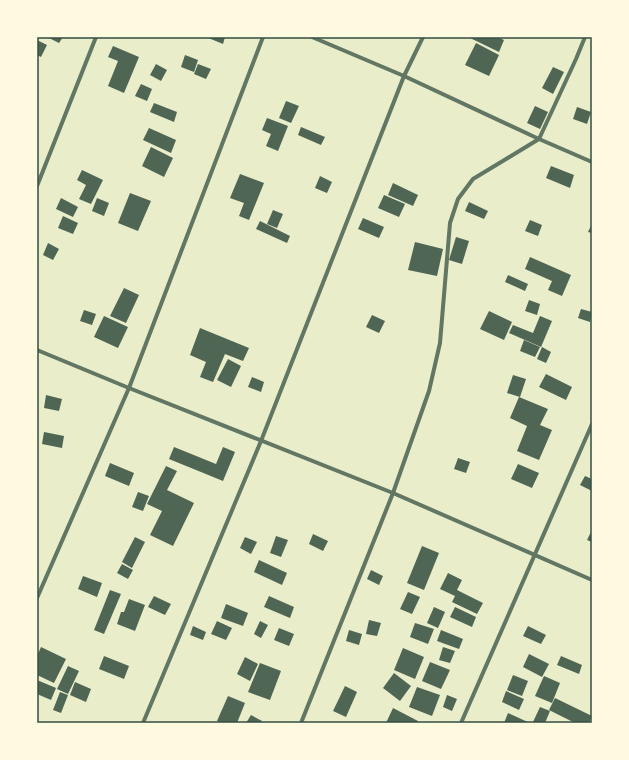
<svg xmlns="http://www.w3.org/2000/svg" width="629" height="760" font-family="Inter,sans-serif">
<rect width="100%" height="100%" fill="#e9edc9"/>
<g fill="#4f6655">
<polygon points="47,37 63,37 59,43"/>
<polygon points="206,37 225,37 223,44"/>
<polygon points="468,37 497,37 504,40 499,52"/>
<polygon points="37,40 47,45 41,57 37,55"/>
<polygon points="476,43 499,55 489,76 465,65"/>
<polygon points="113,46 139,57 124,93 108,86 118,61 108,57"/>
<polygon points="185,55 198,60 194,72 181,67"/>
<polygon points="156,64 167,70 161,81 150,75"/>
<polygon points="198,64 211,69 206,79 194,74"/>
<polygon points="553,67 564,72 553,94 542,88"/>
<polygon points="141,84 152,89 147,101 135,96"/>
<polygon points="286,101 299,106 291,123 279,118"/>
<polygon points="154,103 177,112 174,122 150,112"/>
<polygon points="535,106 548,112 540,129 527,123"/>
<polygon points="577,107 591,112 587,124 573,119"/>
<polygon points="267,118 288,126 278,151 266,146 271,134 262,130"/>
<polygon points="301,127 325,137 321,145 298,135"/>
<polygon points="149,128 176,140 171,153 143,140"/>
<polygon points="151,147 173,158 164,177 142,166"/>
<polygon points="551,166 574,175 570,188 546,178"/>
<polygon points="82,170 103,180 91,204 79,199 86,185 77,180"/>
<polygon points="240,174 264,183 249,220 239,216 244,203 230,198"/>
<polygon points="320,176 332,182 327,193 315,188"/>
<polygon points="393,183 418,195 413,206 388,195"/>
<polygon points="130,193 151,201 138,231 118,223"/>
<polygon points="384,195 405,204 399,217 378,208"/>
<polygon points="61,198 78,207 73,217 56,209"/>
<polygon points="97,198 109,203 104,216 92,211"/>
<polygon points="469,202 488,211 484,219 465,211"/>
<polygon points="273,210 283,214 277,228 267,224"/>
<polygon points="63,216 78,223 73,234 58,228"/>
<polygon points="363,218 384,227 379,238 358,229"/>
<polygon points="530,220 542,225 538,236 525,231"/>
<polygon points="260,221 290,236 287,243 256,229"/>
<polygon points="592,224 592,233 588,232"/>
<polygon points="456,237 469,241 462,264 449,260"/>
<polygon points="415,242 443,249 437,276 408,270"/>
<polygon points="48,243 59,249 53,260 43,255"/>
<polygon points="530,257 571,275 562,296 548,290 552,281 525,269"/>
<polygon points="508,275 528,284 525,291 505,282"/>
<polygon points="124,288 139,295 126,323 110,316"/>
<polygon points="529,300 540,304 537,315 525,311"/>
<polygon points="581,309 592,312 590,322 578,318"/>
<polygon points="84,310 96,314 92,325 80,321"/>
<polygon points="489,311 512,322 504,340 480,329"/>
<polygon points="372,315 385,321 379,333 366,327"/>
<polygon points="104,316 128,327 118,348 94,337"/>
<polygon points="540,316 552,321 541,347 509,333 513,325 533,333"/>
<polygon points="200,328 249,348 243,361 225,354 213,382 200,377 206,362 190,355"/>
<polygon points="524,340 540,347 535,357 520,351"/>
<polygon points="542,347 551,352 546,363 537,359"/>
<polygon points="228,359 241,366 231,387 217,380"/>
<polygon points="546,374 572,387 566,400 539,387"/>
<polygon points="513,375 526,379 520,397 507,393"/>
<polygon points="252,377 264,382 261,392 248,387"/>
<polygon points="46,395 62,399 59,411 44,408"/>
<polygon points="519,397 548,409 540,425 552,430 539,460 517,451 527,426 510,418"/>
<polygon points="44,432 64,436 62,448 42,444"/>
<polygon points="174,447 216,464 223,447 235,452 223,481 169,459"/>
<polygon points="458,458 470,462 466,473 454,469"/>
<polygon points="110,463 134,473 129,486 105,476"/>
<polygon points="518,464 539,473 532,488 511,479"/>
<polygon points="166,466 177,471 167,490 194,503 173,546 150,535 162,511 147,504"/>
<polygon points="585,476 592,479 592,491 580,485"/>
<polygon points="138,492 149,496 143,511 132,507"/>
<polygon points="592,530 592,542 587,540"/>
<polygon points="313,534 328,541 323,551 309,544"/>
<polygon points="276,536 288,540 281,557 270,553"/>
<polygon points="135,537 145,542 132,568 122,562"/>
<polygon points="245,537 257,542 251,554 240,548"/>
<polygon points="422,546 439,553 424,590 407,583"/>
<polygon points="259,560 287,573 282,585 254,572"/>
<polygon points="122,564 133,570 128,579 117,573"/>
<polygon points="371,570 383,576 379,585 367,579"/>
<polygon points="448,573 462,580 457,590 483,603 477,614 452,602 455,596 440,589"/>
<polygon points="83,576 102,583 97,597 78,589"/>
<polygon points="110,590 121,594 104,634 94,630"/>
<polygon points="408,592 420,597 412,614 400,609"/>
<polygon points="154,596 171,604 165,615 148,607"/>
<polygon points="269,596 294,607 290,618 264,607"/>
<polygon points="129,599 145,605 135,631 117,624 121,612 124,612"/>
<polygon points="226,604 248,613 243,626 221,618"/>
<polygon points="434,607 445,612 438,628 427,623"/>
<polygon points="455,607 476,617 472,627 450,617"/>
<polygon points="369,620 381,623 377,636 366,634"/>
<polygon points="217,621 232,628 226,640 211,634"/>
<polygon points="260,621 268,625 261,638 254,634"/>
<polygon points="415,623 434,629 428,644 410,637"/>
<polygon points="193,626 206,632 203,640 190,635"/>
<polygon points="528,626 546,635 541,644 523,636"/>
<polygon points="279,628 294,634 289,646 274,640"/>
<polygon points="349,630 362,634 359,645 346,641"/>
<polygon points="441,630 463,639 459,649 437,641"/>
<polygon points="41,647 66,659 54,683 37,675 37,656"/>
<polygon points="443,647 455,651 450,663 439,660"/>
<polygon points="403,648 424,657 415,679 394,670"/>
<polygon points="529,654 549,664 542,677 523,667"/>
<polygon points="104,656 129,666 124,679 99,669"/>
<polygon points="561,656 582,665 579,674 557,665"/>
<polygon points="245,657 258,664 250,681 237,674"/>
<polygon points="430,662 450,670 441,689 422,681"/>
<polygon points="260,663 281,671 270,700 248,692"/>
<polygon points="68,666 79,671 68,694 57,689"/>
<polygon points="394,673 411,686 400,701 383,688"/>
<polygon points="513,675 528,681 522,696 507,690"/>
<polygon points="544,676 560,683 552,703 535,696"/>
<polygon points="37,680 56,688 51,700 37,694"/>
<polygon points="75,682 91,689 86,702 70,695"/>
<polygon points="345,686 357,692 346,717 333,711"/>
<polygon points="417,687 440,695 432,716 409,707"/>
<polygon points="506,691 524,699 519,710 502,702"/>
<polygon points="60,692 68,695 61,713 53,710"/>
<polygon points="447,695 457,699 452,711 443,707"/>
<polygon points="228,696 245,703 237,723 221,723 217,721"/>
<polygon points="555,698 592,716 589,723 575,723 549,710"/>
<polygon points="540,707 550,711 545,723 534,723 533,722"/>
<polygon points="393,708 418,721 417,723 386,723"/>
<polygon points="508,713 530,723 504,723"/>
<polygon points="251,715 262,721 261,723 246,723"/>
</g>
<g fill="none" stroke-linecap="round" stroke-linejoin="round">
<g stroke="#617663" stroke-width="4">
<polyline points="312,37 404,76 539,139 592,162"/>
<polyline points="37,186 96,37"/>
<polyline points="37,350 129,388 393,493 592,580"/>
<polyline points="37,598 129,388 263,37"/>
<polyline points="143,723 261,441 404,76 423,37"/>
<polyline points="301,723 393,493 429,391 440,343 450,223 458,199 473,179 539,139 576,59 585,37"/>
<polyline points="461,723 592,424"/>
</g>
</g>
<rect width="629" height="760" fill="none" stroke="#fefae0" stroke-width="76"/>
<rect x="38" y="38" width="553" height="684" fill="none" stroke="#344e41" stroke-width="1.5"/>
</svg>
